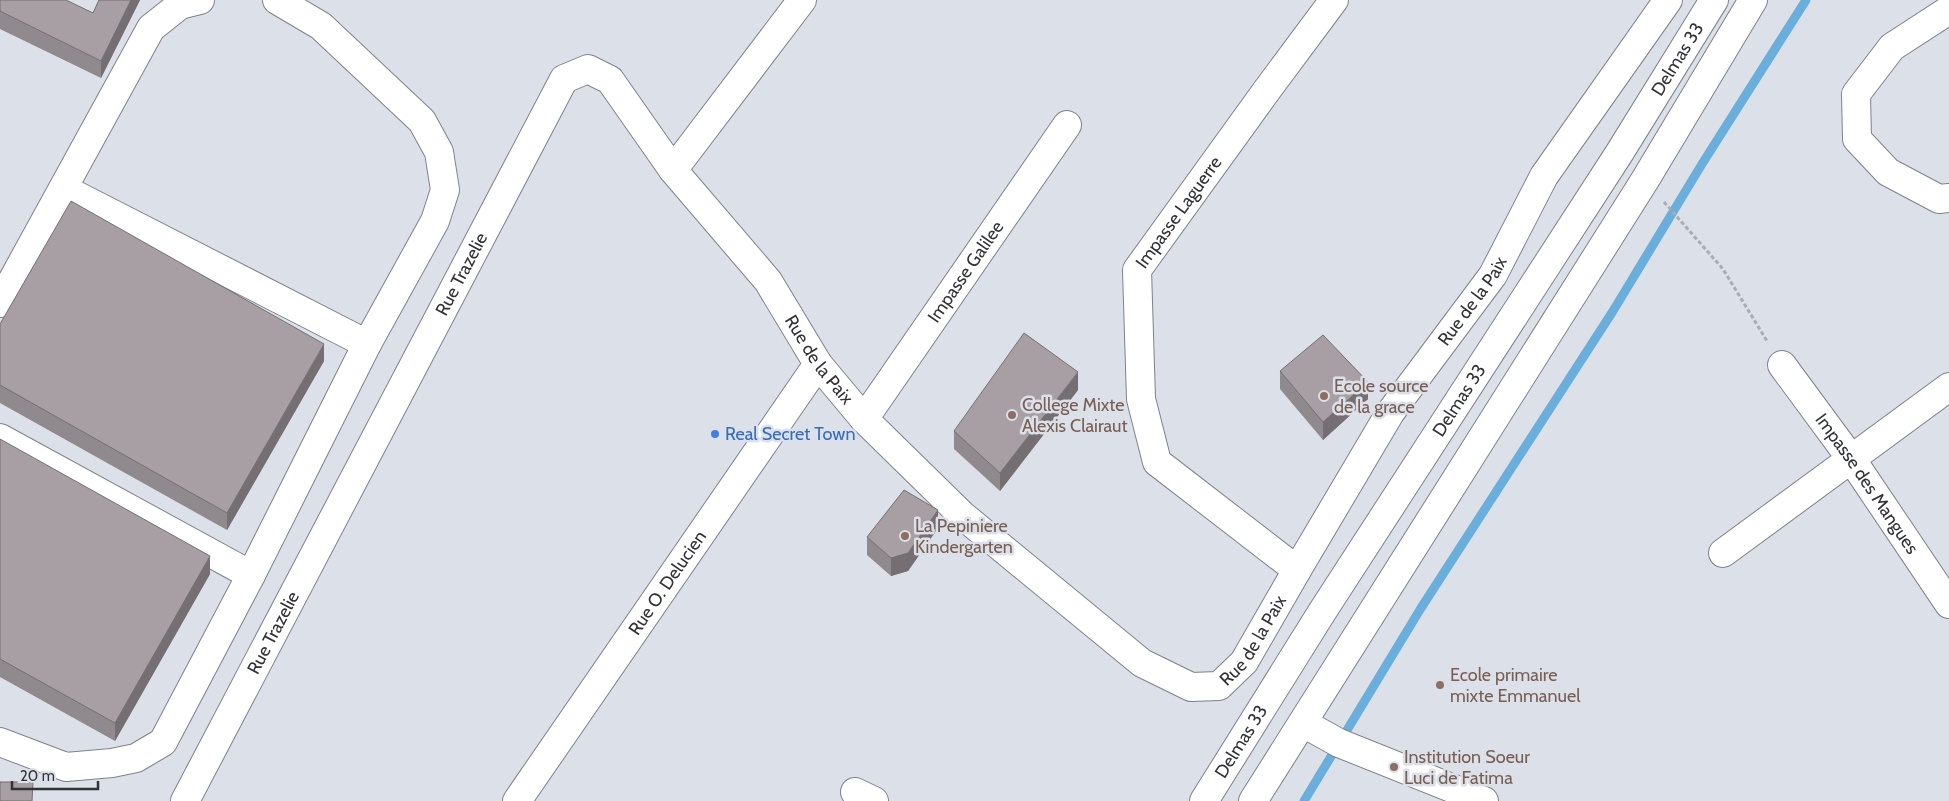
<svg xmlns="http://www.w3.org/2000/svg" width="1949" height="801" font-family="Cabin,sans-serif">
<rect width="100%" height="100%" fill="#dce1e9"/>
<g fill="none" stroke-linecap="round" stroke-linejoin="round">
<polyline stroke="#6aaedc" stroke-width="9" points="1304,801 1421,608 1613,311 1702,164 1806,0"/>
<g stroke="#7e8289" stroke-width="30">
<g id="minor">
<polyline points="1949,10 1892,47 1856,94 1857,139 1888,172 1939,199 1949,198"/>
<path id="s1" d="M673,170l95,111 50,83 46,55 98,96 180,148 49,24 28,-1 25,-24 53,-92 93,-157 103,-138 51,-99 124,-176"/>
<polyline points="64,189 367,344"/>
<polyline points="0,303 151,28 180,5 200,0"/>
<path id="s2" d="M1782,365l70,95 97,144"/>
<path id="s3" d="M864,419l203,-294"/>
<polyline points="0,438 251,575"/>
<polyline points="1723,553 1949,387"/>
<path id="s4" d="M1297,570l-140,-108 -16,-63 -4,-129 130,-180 67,-90"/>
<polyline points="1303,723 1339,743 1484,801"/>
<polyline points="0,742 66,767 112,763 136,758 163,742 251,575 367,344 435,221 445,190 439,152 422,121 321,26 277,0"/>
<polyline points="855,792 874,801"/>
<path id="s5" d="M185,801l379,-722 24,-10 22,11 63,90 129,-170"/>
<path id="s6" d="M517,801l301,-437"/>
</g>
</g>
<g stroke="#7e8289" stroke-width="30">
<g id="major">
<path id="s7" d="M1204,801l118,-189 298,-460 94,-152"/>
<polyline points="1253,801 1645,180 1753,0"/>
</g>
</g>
<polyline stroke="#a8acb3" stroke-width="3" stroke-dasharray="4 2.5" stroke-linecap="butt" points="1664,202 1723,269 1767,341"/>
<use href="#minor" stroke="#fff" stroke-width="28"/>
<use href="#major" stroke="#fff" stroke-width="28"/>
</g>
<g fill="#90898d">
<polygon points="0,0 93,13 99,0 140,0 101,78 0,29"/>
<polygon points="0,324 324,361 227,530 0,403"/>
<polygon points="1280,371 1368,399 1323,440 1280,389"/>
<polygon points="1078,390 1000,491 954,449 954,431"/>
<polygon points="0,439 210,574 115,741 0,677"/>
<polygon points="938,528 908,571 891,576 867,555 867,537"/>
</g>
<g fill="#756f73">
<polygon points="131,0 140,0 101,78 101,61"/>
<polygon points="324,344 324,361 227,530 227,513"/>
<polygon points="1078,372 1078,390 1000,491 1000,473"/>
<polygon points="1368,382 1368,399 1323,440 1323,422"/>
<polygon points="938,510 938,528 908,571 891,576 891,558"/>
<polygon points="210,556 210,574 115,741 115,723"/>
</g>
<g fill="#a79fa4" stroke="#756f73">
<polygon points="0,0 66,0 93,13 99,0 131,0 101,61 0,11"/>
<polygon points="71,201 324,344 227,513 0,385 0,324"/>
<polygon points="1024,333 1078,372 1000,473 954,431"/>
<polygon points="1323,335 1368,382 1323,422 1280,371"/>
<polygon points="0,439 210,556 115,723 0,659"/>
<polygon points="904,490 938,510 908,553 891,558 867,537"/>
<polygon points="0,782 33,782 32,801 0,801"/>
</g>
<g fill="#8d6e63" stroke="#dce1e9" stroke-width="2">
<circle cx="1324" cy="396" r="5"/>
<circle cx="1012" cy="415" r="5"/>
<circle cx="905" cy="536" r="5"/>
<circle cx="1440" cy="685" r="5"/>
<circle cx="1394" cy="767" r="5"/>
</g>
<circle fill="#3f7fe0" stroke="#dce1e9" stroke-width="2" cx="715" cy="434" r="5"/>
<g text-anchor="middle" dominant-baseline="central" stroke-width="5" stroke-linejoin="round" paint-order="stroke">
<g font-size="18" fill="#313336" stroke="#dce1e9">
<text stroke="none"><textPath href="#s7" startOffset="880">Delmas 33</textPath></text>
<text stroke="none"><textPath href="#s4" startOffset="442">Impasse Laguerre</textPath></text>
<text stroke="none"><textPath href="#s3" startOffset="179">Impasse Galilee</textPath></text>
<text stroke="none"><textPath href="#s5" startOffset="595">Rue Trazelie</textPath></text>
<text stroke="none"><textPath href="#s1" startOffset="1230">Rue de la Paix</textPath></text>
<text stroke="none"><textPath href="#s1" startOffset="240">Rue de la Paix</textPath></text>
<text stroke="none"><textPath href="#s7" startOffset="475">Delmas 33</textPath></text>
<text stroke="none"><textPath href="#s2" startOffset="146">Impasse des Mangues</textPath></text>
<text stroke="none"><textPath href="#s6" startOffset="265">Rue O. Delucien</textPath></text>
<text stroke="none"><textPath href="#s5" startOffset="190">Rue Trazelie</textPath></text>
<text stroke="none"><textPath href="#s1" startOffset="825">Rue de la Paix</textPath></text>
<text stroke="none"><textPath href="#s7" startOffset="70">Delmas 33</textPath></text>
</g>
<g font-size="18" fill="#785e54" stroke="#dce1e9" text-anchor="start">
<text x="1334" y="386">Ecole source<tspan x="1334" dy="21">de la grace</tspan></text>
<text x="1022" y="405">College Mixte<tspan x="1022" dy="21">Alexis Clairaut</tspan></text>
<text x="915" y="526">La Pepiniere<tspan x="915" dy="21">Kindergarten</tspan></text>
<text x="1450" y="675">Ecole primaire<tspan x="1450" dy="21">mixte Emmanuel</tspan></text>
<text x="1404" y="757">Institution Soeur<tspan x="1404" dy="21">Luci de Fatima</tspan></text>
</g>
<g font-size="18" fill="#366cbe" stroke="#dce1e9" text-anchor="start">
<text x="725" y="434">Real Secret Town</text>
</g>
</g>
<path d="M12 781v8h86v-8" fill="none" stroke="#313336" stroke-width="2.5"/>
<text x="20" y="781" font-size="15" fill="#313336" stroke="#dce1e9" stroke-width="4" paint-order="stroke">20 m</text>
</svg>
